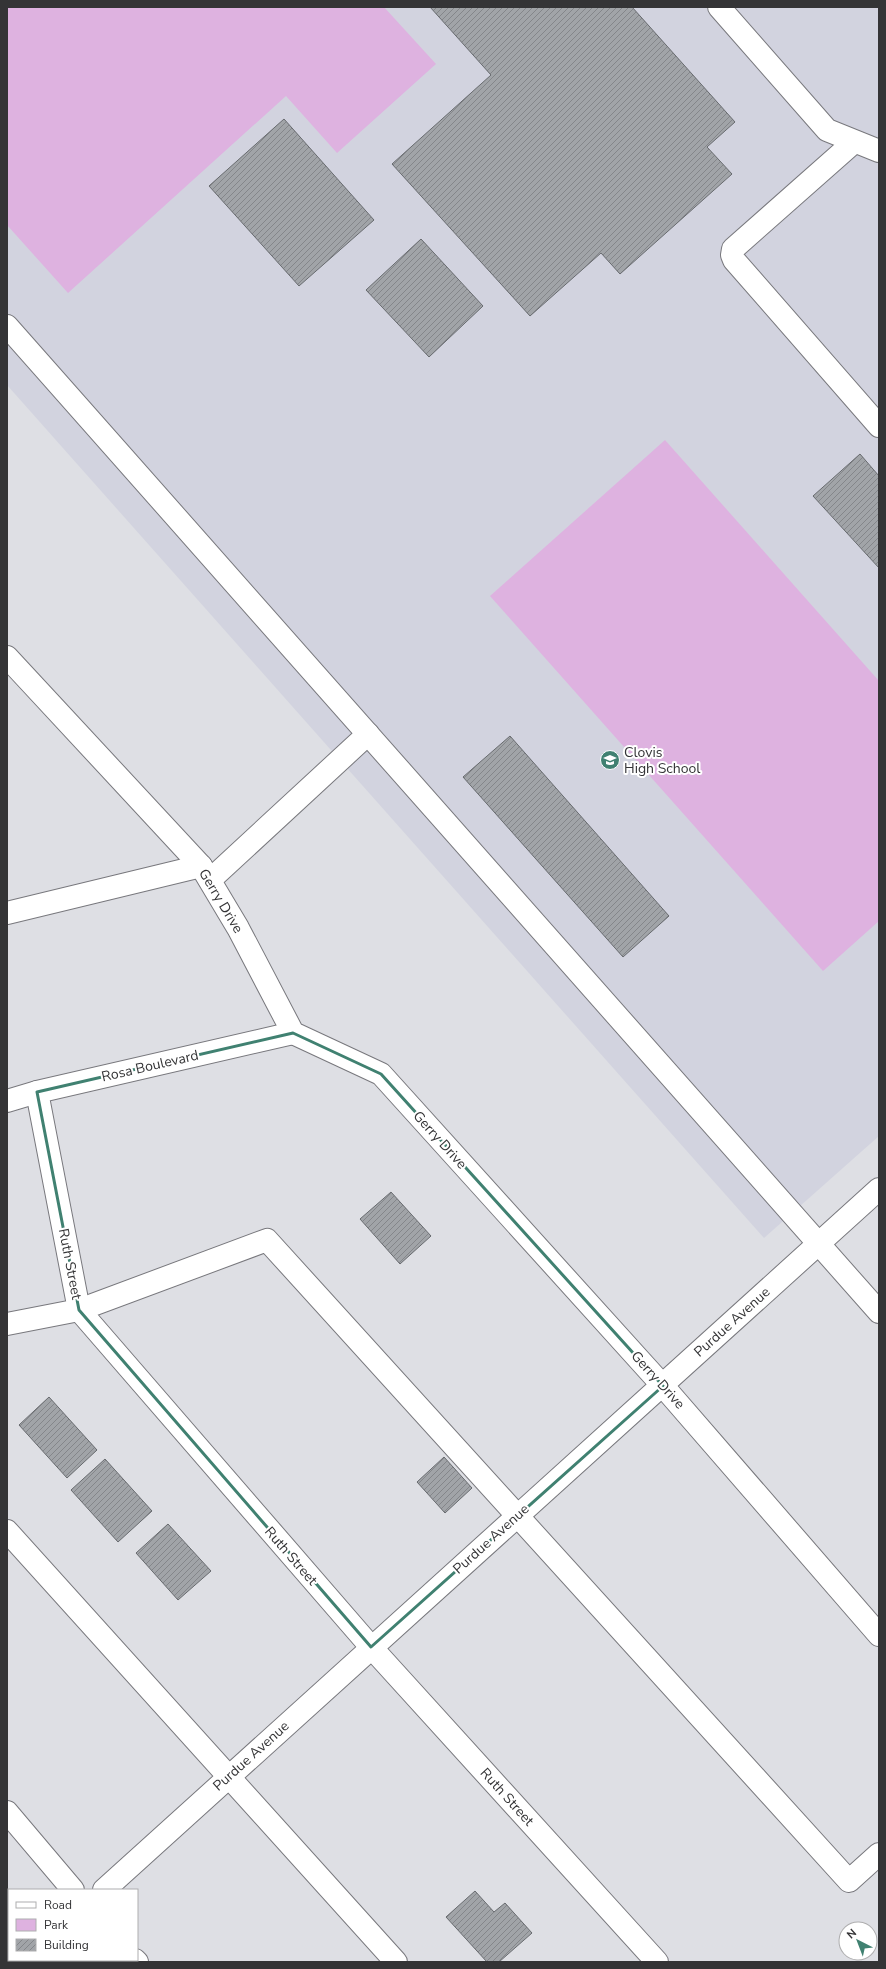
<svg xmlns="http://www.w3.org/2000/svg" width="886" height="1969" font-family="'Nunito Sans',sans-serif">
<defs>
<pattern id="building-hatch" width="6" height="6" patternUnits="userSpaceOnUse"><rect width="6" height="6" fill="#a1a4a8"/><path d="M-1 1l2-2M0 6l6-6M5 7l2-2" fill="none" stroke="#84868a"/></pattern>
</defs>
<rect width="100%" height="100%" fill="#dedfe4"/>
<polygon fill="#d2d3df" points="7,7 879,7 879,1136 764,1238 7,385"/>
<g fill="#deb2e0">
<polygon points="7,7 384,7 436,64 337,153 286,96 68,293 7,225"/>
<polygon points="665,440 879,681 879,921 823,971 490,596"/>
</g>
<g fill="url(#building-hatch)" stroke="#686b6f">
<polygon points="430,7 632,7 735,122 707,147 732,174 620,274 601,253 530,316 392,164 491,75"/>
<polygon points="284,119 374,220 299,286 209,186"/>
<polygon points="421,239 483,306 429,357 366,290"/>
<polygon points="860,454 879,476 879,568 813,496"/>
<polygon points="510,736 669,916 623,957 463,777"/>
<polygon points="391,1192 431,1236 400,1264 360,1219"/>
<polygon points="49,1397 97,1450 67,1478 19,1425"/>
<polygon points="444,1457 472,1488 445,1513 417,1482"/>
<polygon points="105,1459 152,1511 118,1542 71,1490"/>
<polygon points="168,1524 211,1571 178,1600 136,1553"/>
<polygon points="475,1891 494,1912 505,1903 532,1933 499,1962 487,1962 446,1917"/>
</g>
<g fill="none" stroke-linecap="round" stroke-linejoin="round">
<g stroke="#78787d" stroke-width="24">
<g id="minor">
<polyline points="719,7 827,130 879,151"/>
<polyline points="854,142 733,249 732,255 734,260 879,426"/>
<polyline points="7,326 879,1312"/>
<polyline points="7,657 201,866 238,928 293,1033 381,1074 663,1386 879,1635"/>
<polyline points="210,880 368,734"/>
<polyline points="7,913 201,866"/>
<polyline points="37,1092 79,1310 371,1647 657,1962"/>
<polyline points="7,1101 37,1092 293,1033"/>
<polyline points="7,1324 79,1310 267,1240 849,1881 879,1854"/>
<polyline points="7,1531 396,1962"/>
<polyline points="7,1812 73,1890"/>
<polyline points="104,1890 879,1189"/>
<polyline points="135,1960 137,1962"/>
<polyline points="22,1962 25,1960"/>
</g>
</g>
<use href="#minor" stroke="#fff" stroke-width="22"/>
</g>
<path fill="none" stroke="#408171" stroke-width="3" stroke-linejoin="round" d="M293,1033l88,41 282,312 -292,261 -292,-337 -42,-218z"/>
<defs>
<g id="school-disc" transform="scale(1)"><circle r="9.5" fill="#408171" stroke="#fff"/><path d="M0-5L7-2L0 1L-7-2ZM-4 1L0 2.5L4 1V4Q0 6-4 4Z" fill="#fff"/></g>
</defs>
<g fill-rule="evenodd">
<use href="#school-disc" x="610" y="760"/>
</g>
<g text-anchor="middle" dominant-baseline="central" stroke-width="4" stroke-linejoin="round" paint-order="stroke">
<g font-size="14" fill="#343436" stroke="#fff" text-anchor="start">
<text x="624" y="752">Clovis<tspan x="624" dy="16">High School</tspan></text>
</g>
<g font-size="14" fill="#343436" stroke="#fff">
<text transform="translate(221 901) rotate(59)">Gerry Drive</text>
<text transform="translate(150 1066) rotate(-13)">Rosa Boulevard</text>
<text transform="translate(440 1140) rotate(48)">Gerry Drive</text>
<text transform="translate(70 1264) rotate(79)">Ruth Street</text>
<text transform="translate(732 1322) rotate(-42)">Purdue Avenue</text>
<text transform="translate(658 1380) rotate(48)">Gerry Drive</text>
<text transform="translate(491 1539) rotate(-42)">Purdue Avenue</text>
<text transform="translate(291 1556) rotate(49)">Ruth Street</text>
<text transform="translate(251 1756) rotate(-42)">Purdue Avenue</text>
<text transform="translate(507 1797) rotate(48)">Ruth Street</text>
</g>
</g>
<rect width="886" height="1969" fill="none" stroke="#343436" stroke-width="16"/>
<rect x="8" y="1889" width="130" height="72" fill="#ffffff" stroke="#aeaeaf"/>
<rect x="16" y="1902" width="20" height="6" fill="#ffffff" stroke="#aeaeaf"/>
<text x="44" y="1909" font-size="12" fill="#343436">Road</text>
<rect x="16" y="1919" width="20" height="12" fill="#deb2e0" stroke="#aeaeaf"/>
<text x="44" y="1929" font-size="12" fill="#343436">Park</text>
<rect x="16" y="1939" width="20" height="12" fill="url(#building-hatch)" stroke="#aeaeaf"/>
<text x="44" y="1949" font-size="12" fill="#343436">Building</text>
<g transform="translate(858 1941) rotate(318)"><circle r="19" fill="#ffffff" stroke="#aeaeaf"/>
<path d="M0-3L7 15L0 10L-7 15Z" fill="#408171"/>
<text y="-6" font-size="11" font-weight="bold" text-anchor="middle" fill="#343436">N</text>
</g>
</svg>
